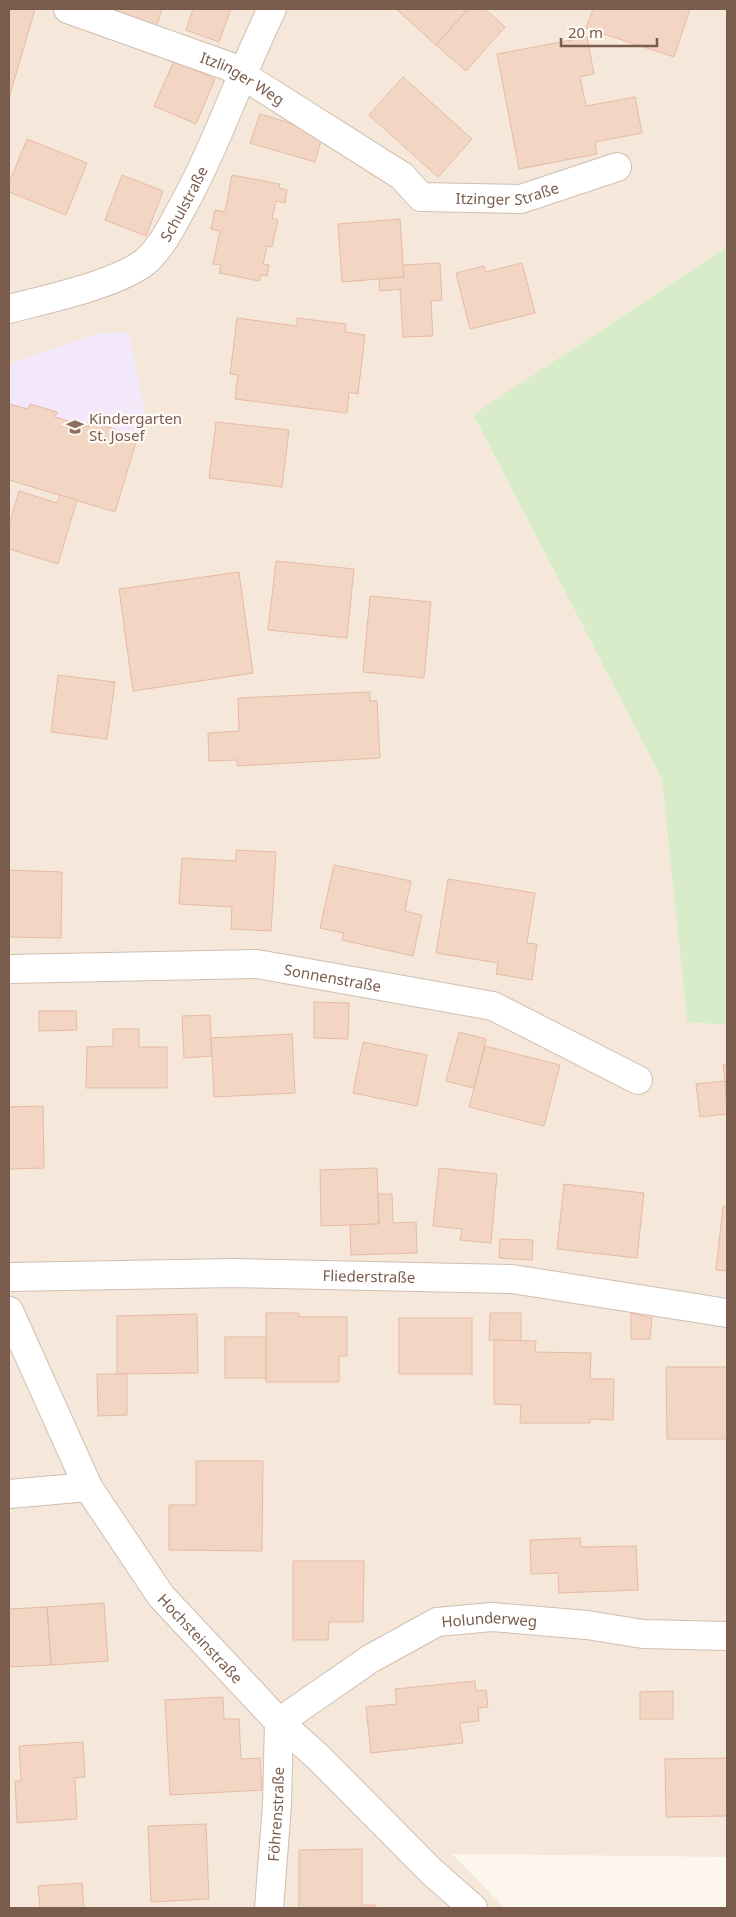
<svg xmlns="http://www.w3.org/2000/svg" width="736" height="1917" font-family="'Noto Sans',sans-serif">
<rect width="100%" height="100%" fill="#fdf6ec"/>
<polygon fill="#f5e8da" points="9,9 727,9 727,247 473,416 662,779 687,1022 727,1025 727,1857 452,1854 505,1908 9,1908"/>
<polygon fill="#f3e8fa" points="129,332 145,413 115,512 9,480 9,364 98,333"/>
<polygon fill="#d8ecc9" points="727,247 727,1025 687,1022 662,779 473,415"/>
<g fill="#f3d5c3" stroke="#e6bba3">
<polygon points="9,9 35,9 9,98"/>
<polygon points="105,9 162,9 156,27"/>
<polygon points="193,9 231,9 219,42 186,30"/>
<polygon points="396,9 468,9 436,45"/>
<polygon points="468,9 485,9 505,27 466,71 436,45"/>
<polygon points="593,9 690,9 674,57 586,28"/>
<polygon points="587,37 594,74 580,77 586,106 635,97 642,133 595,142 597,154 519,169 497,54"/>
<polygon points="174,61 215,79 196,124 154,106"/>
<polygon points="403,77 472,139 438,177 369,115"/>
<polygon points="260,114 323,133 315,162 250,143"/>
<polygon points="27,139 87,163 66,215 9,192 9,183"/>
<polygon points="122,175 163,191 146,236 105,220"/>
<polygon points="232,175 280,184 279,188 287,190 285,203 276,201 272,218 278,220 272,247 267,246 263,264 269,265 267,276 261,275 259,281 219,273 221,265 213,264 220,231 211,229 215,210 225,212"/>
<polygon points="400,219 404,277 342,282 338,224"/>
<polygon points="440,263 442,300 431,301 433,336 403,337 400,289 380,291 379,279 404,277 403,265"/>
<polygon points="522,263 535,313 470,329 456,273 484,266 486,272"/>
<polygon points="237,318 297,326 297,318 346,324 345,332 365,335 358,394 349,392 347,413 235,399 238,375 230,374"/>
<polygon points="9,404 28,409 30,404 57,412 55,417 88,427 89,422 115,429 113,435 136,442 115,512 9,480"/>
<polygon points="216,422 289,430 282,487 209,478"/>
<polygon points="19,491 57,503 60,495 77,500 58,564 9,549 9,525"/>
<polygon points="276,561 354,569 347,638 268,630"/>
<polygon points="239,572 253,673 133,691 119,589"/>
<polygon points="370,596 431,602 424,678 363,672"/>
<polygon points="58,675 115,682 107,739 51,732"/>
<polygon points="370,692 370,701 377,701 380,758 237,766 237,760 209,761 208,733 239,731 238,698"/>
<polygon points="236,850 276,852 271,931 231,929 232,907 179,904 182,858 236,861"/>
<polygon points="334,865 411,881 405,911 422,915 413,956 342,940 344,933 320,928"/>
<polygon points="9,870 62,872 61,938 9,937"/>
<polygon points="448,879 535,893 527,943 537,944 532,980 496,974 498,963 436,953"/>
<polygon points="314,1002 349,1003 348,1039 314,1038"/>
<polygon points="39,1011 76,1011 77,1030 39,1031"/>
<polygon points="210,1015 212,1056 184,1058 182,1016"/>
<polygon points="113,1029 139,1029 139,1047 167,1047 167,1088 86,1088 87,1047 113,1046"/>
<polygon points="459,1032 486,1039 474,1088 446,1081"/>
<polygon points="292,1034 295,1093 214,1097 211,1038"/>
<polygon points="363,1042 427,1055 417,1106 353,1093"/>
<polygon points="485,1046 560,1065 544,1126 469,1107"/>
<polygon points="727,1064 727,1099 723,1065"/>
<polygon points="725,1081 727,1114 700,1117 696,1084"/>
<polygon points="43,1106 44,1168 9,1169 9,1107"/>
<polygon points="377,1168 379,1224 321,1226 320,1170"/>
<polygon points="439,1168 497,1174 491,1243 460,1240 462,1229 433,1226"/>
<polygon points="564,1184 644,1193 637,1258 557,1249"/>
<polygon points="378,1194 392,1194 393,1223 416,1222 417,1253 351,1255 350,1225 379,1224"/>
<polygon points="723,1206 727,1207 727,1271 716,1270"/>
<polygon points="500,1239 533,1240 532,1260 499,1258"/>
<polygon points="266,1313 299,1313 299,1317 347,1317 347,1356 339,1356 339,1382 266,1382"/>
<polygon points="490,1313 521,1313 521,1341 489,1340"/>
<polygon points="631,1313 652,1318 650,1339 631,1339"/>
<polygon points="197,1314 198,1373 117,1374 117,1316"/>
<rect x="399" y="1318" width="73" height="56"/>
<rect x="225" y="1337" width="41" height="41"/>
<polygon points="494,1340 536,1341 535,1352 591,1353 590,1379 614,1379 613,1420 590,1419 590,1423 520,1423 521,1405 494,1404"/>
<polygon points="666,1367 727,1367 727,1439 667,1439"/>
<polygon points="97,1374 127,1374 127,1415 98,1416"/>
<polygon points="196,1461 263,1461 262,1551 169,1550 169,1505 196,1505"/>
<polygon points="580,1538 581,1547 636,1546 638,1590 559,1593 558,1573 531,1574 530,1540"/>
<polygon points="293,1561 364,1561 363,1622 329,1622 328,1640 293,1640"/>
<polygon points="104,1603 108,1661 51,1665 47,1607"/>
<polygon points="47,1607 51,1665 9,1667 9,1609"/>
<polygon points="475,1681 476,1691 486,1690 488,1707 478,1708 479,1721 460,1723 463,1743 371,1753 366,1707 397,1704 395,1689"/>
<polygon points="673,1691 673,1719 640,1719 640,1692"/>
<polygon points="223,1697 224,1719 239,1719 241,1759 260,1758 262,1790 170,1795 165,1700"/>
<polygon points="83,1742 85,1777 75,1778 77,1819 17,1823 15,1781 21,1781 19,1746"/>
<polygon points="727,1758 727,1816 666,1817 665,1759"/>
<polygon points="206,1824 209,1899 151,1902 148,1826"/>
<polygon points="362,1849 362,1905 376,1905 376,1908 299,1908 299,1850"/>
<polygon points="82,1883 84,1908 40,1908 38,1886"/>
</g>
<g fill="none" stroke-linecap="round" stroke-linejoin="round">
<g stroke="#d1beb0" stroke-width="30">
<g id="street">
<path id="s1" d="M68,9l160,57 174,110 19,21 100,2 96,-32"/>
<path id="s2" d="M9,309c37,-10 106,-24 136,-47 15,-13 25,-32 34,-49 37,-65 60,-137 93,-204"/>
<path id="s3" d="M9,969l248,-5 236,42 145,74"/>
<path id="s4" d="M9,1277l225,-4 278,6 215,34"/>
<path id="s5" d="M9,1311l79,176 73,109 118,126 39,35 114,115 41,36"/>
<polyline points="9,1494 88,1487"/>
<path id="s6" d="M269,1908l8,-103 2,-83 91,-63 67,-37 55,-5 95,8 56,9 84,2"/>
</g>
</g>
<use href="#street" stroke="#fff" stroke-width="28"/>
</g>
<defs>
<g id="school-bare" transform="scale(1.35)"><path d="M0-5L7-2L0 1L-7-2ZM-4 1L0 2.5L4 1V4Q0 6-4 4Z" fill="#8d6e63" stroke="#fffaf3" stroke-width="2.5" paint-order="stroke"/></g>
</defs>
<g fill-rule="evenodd">
<use href="#school-bare" x="75" y="427"/>
</g>
<g text-anchor="middle" dominant-baseline="central" stroke-width="4.5" stroke-linejoin="round" paint-order="stroke">
<g font-size="15" fill="#7a5c4d" stroke="#fffaf3">
<text stroke="none"><textPath href="#s1" startOffset="188">Itzlinger Weg</textPath></text>
<text stroke="none"><textPath href="#s1" startOffset="491">Itzinger Straße</textPath></text>
<text stroke="none"><textPath href="#s2" startOffset="215">Schulstraße</textPath></text>
<text stroke="none"><textPath href="#s3" startOffset="325">Sonnenstraße</textPath></text>
<text stroke="none"><textPath href="#s4" startOffset="360">Fliederstraße</textPath></text>
<text stroke="none"><textPath href="#s6" startOffset="426">Holunderweg</textPath></text>
<text stroke="none"><textPath href="#s5" startOffset="382">Hochsteinstraße</textPath></text>
<text stroke="none"><textPath href="#s6" startOffset="94">Föhrenstraße</textPath></text>
</g>
<g font-size="15" fill="#785e54" stroke="#fffaf3" text-anchor="start">
<text x="89" y="418">Kindergarten<tspan x="89" dy="17">St. Josef</tspan></text>
</g>
</g>
<rect width="736" height="1917" fill="none" stroke="#7a5c4d" stroke-width="20"/>
<path d="M561 38v8h96v-8" fill="none" stroke="#7a5c4d" stroke-width="2.5"/>
<text x="568" y="38" font-size="15" fill="#7a5c4d" stroke="#fffaf3" stroke-width="4" paint-order="stroke">20 m</text>
</svg>
